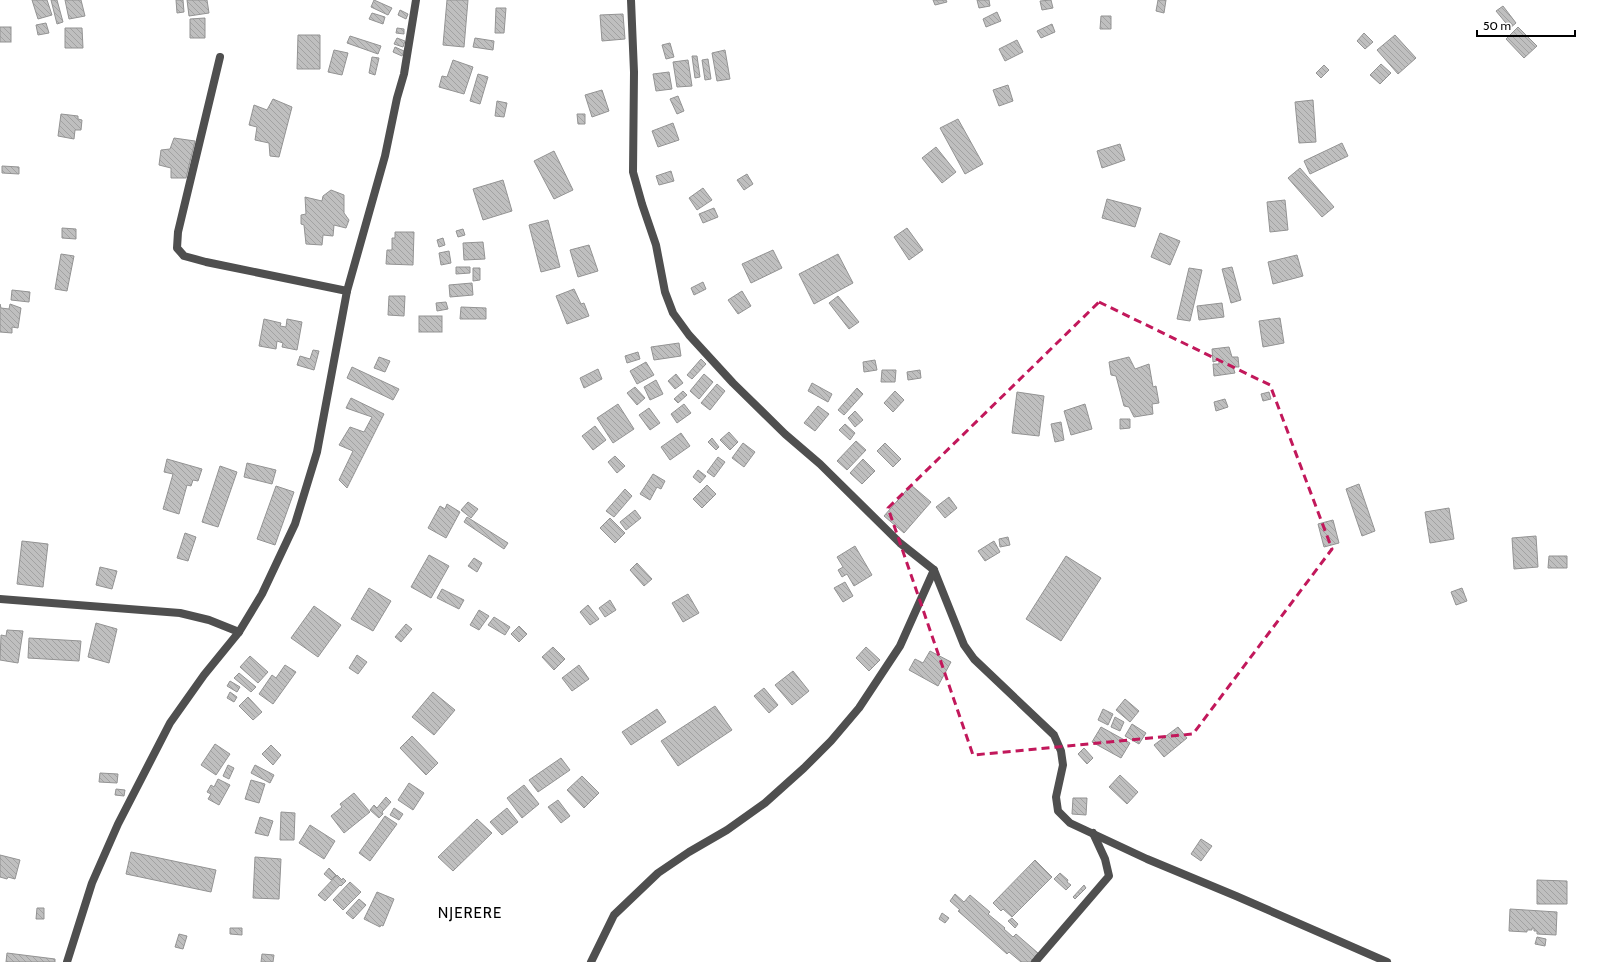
<svg xmlns="http://www.w3.org/2000/svg" width="1617" height="962" font-family="Cabin,sans-serif">
<defs>
<pattern id="building-back-hatch" width="6" height="6" patternUnits="userSpaceOnUse"><rect width="6" height="6" fill="#bfbfbf"/><path d="M-1 5l2 2M0 0l6 6M5-1l2 2" fill="none" stroke="#a2a2a2"/></pattern>
</defs>
<rect width="100%" height="100%" fill="#fff"/>
<g fill="url(#building-back-hatch)" stroke="#939393">
<polygon points="32,0 47,0 52,15 38,19"/>
<polygon points="51,0 57,0 63,22 57,24"/>
<polygon points="65,0 81,0 85,16 69,19"/>
<polygon points="176,0 183,0 184,12 177,13"/>
<polygon points="187,0 207,0 209,13 189,16"/>
<polygon points="374,0 392,8 388,15 371,7"/>
<polygon points="447,0 468,0 464,47 443,45"/>
<polygon points="933,0 946,0 947,2 935,5"/>
<polygon points="977,0 989,0 990,6 979,8"/>
<polygon points="1051,0 1053,8 1042,10 1040,1"/>
<polygon points="1158,0 1166,0 1164,13 1156,11"/>
<polygon points="1503,6 1516,23 1510,28 1496,11"/>
<polygon points="496,8 506,8 504,33 495,33"/>
<polygon points="400,10 408,14 406,19 398,15"/>
<polygon points="997,12 1001,21 986,27 983,19"/>
<polygon points="372,13 385,17 383,24 369,19"/>
<polygon points="623,14 625,39 602,41 600,15"/>
<polygon points="1101,16 1111,16 1111,29 1100,29"/>
<polygon points="205,18 205,38 190,38 190,19"/>
<polygon points="46,23 49,33 38,35 36,25"/>
<polygon points="1052,24 1055,32 1041,38 1037,31"/>
<rect x="0" y="27" width="11" height="15"/>
<polygon points="1518,27 1537,46 1524,58 1506,39"/>
<polygon points="65,28 82,28 83,48 65,48"/>
<polygon points="397,28 404,29 404,34 396,33"/>
<polygon points="1364,33 1373,42 1365,49 1357,41"/>
<polygon points="298,35 320,35 320,69 297,69"/>
<polygon points="1395,35 1416,58 1398,74 1377,50"/>
<polygon points="350,36 381,46 378,54 347,43"/>
<polygon points="397,38 405,41 403,47 394,44"/>
<polygon points="475,38 494,41 493,50 473,47"/>
<polygon points="1017,40 1023,52 1005,61 999,49"/>
<polygon points="670,43 674,57 666,59 662,45"/>
<polygon points="395,47 404,51 402,56 393,52"/>
<polygon points="334,50 348,53 342,75 328,72"/>
<polygon points="725,50 730,79 717,81 712,53"/>
<polygon points="692,56 697,56 700,77 695,78"/>
<polygon points="372,57 379,58 375,75 369,73"/>
<polygon points="708,59 711,79 705,80 702,60"/>
<polygon points="453,60 473,67 464,94 439,87 442,76 447,77"/>
<polygon points="688,60 692,86 677,87 673,62"/>
<polygon points="1381,64 1391,73 1380,84 1370,75"/>
<polygon points="1324,65 1329,70 1321,78 1316,73"/>
<polygon points="669,72 672,89 656,91 653,74"/>
<polygon points="478,74 488,77 480,104 470,101"/>
<polygon points="1008,85 1013,101 999,106 993,90"/>
<polygon points="602,90 609,111 592,117 585,95"/>
<polygon points="678,96 684,111 677,114 670,99"/>
<polygon points="273,99 292,107 279,157 270,156 269,143 255,140 257,127 249,125 254,105 267,110"/>
<polygon points="1313,100 1316,142 1299,143 1295,102"/>
<polygon points="497,101 507,103 504,117 495,116"/>
<polygon points="61,114 78,116 78,119 82,120 81,130 75,130 74,139 58,136"/>
<polygon points="577,114 585,114 585,124 578,124"/>
<polygon points="958,119 983,164 965,174 940,128"/>
<polygon points="673,123 679,140 658,147 652,131"/>
<polygon points="174,138 195,141 186,178 171,178 171,168 159,165 161,150 170,149"/>
<polygon points="1342,143 1348,156 1310,174 1304,161"/>
<polygon points="1120,144 1125,160 1102,168 1097,151"/>
<polygon points="936,147 956,172 942,183 922,158"/>
<polygon points="554,151 573,190 554,199 534,161"/>
<polygon points="2,166 19,167 19,174 2,173"/>
<polygon points="1300,168 1334,207 1322,217 1288,178"/>
<polygon points="671,171 674,181 659,185 656,176"/>
<polygon points="747,174 753,184 744,190 737,180"/>
<polygon points="503,180 512,211 483,220 473,189"/>
<polygon points="703,188 712,200 697,210 689,198"/>
<polygon points="331,190 344,195 344,213 349,220 346,228 334,225 333,236 323,235 322,245 306,244 304,225 301,224 301,215 306,214 305,197 322,201 323,196"/>
<polygon points="1107,199 1141,208 1135,227 1102,218"/>
<polygon points="1285,200 1288,230 1270,232 1267,202"/>
<polygon points="714,208 718,217 703,223 699,214"/>
<polygon points="548,220 560,267 541,272 529,225"/>
<polygon points="62,228 76,229 76,239 62,238"/>
<polygon points="907,228 923,250 909,260 894,237"/>
<polygon points="463,229 465,235 458,237 456,231"/>
<polygon points="395,232 414,232 413,265 386,264 387,250 392,250 392,238 395,238"/>
<polygon points="1160,233 1180,241 1170,265 1151,257"/>
<polygon points="443,238 445,245 439,247 437,240"/>
<polygon points="483,242 485,259 464,260 463,243"/>
<polygon points="589,245 598,271 578,277 570,250"/>
<polygon points="773,250 782,268 751,283 742,264"/>
<polygon points="449,251 451,263 441,265 439,253"/>
<polygon points="61,254 74,256 67,291 55,289"/>
<polygon points="838,254 853,283 814,304 799,274"/>
<polygon points="1297,255 1303,276 1273,284 1268,262"/>
<polygon points="456,267 470,267 470,273 456,274"/>
<polygon points="1232,267 1241,300 1231,303 1222,269"/>
<polygon points="473,268 480,268 480,280 473,281"/>
<polygon points="1189,268 1202,270 1190,321 1177,319"/>
<polygon points="703,282 706,289 694,295 691,288"/>
<polygon points="472,283 473,295 450,297 449,285"/>
<polygon points="574,289 581,304 584,303 589,316 567,324 556,296"/>
<polygon points="12,290 30,292 29,302 11,300"/>
<polygon points="742,291 751,306 738,314 728,300"/>
<polygon points="389,296 405,296 404,316 388,315"/>
<polygon points="838,296 859,322 849,329 829,303"/>
<polygon points="446,302 448,309 437,311 436,303"/>
<polygon points="1222,303 1224,317 1199,320 1197,306"/>
<polygon points="0,304 1,308 9,309 10,304 21,308 18,328 12,327 12,333 0,332"/>
<polygon points="461,307 486,308 486,319 460,319"/>
<rect x="419" y="316" width="23" height="16"/>
<polygon points="1280,318 1284,343 1263,347 1259,321"/>
<polygon points="264,319 281,323 280,326 286,327 287,319 302,322 297,350 282,347 283,343 277,341 276,349 259,346"/>
<polygon points="679,343 681,356 654,360 651,347"/>
<polygon points="1229,347 1232,357 1238,357 1239,367 1233,367 1235,373 1214,376 1213,364 1219,364 1219,360 1213,362 1212,349"/>
<polygon points="313,350 319,351 314,370 297,365 300,356 310,359"/>
<polygon points="638,352 640,359 627,363 625,356"/>
<polygon points="379,357 390,361 385,372 374,368"/>
<polygon points="1129,357 1135,369 1149,364 1153,387 1156,386 1159,403 1152,404 1153,414 1134,417 1129,407 1124,406 1116,376 1111,375 1109,362"/>
<polygon points="701,359 706,364 692,379 687,375"/>
<polygon points="875,360 877,370 864,372 863,362"/>
<polygon points="646,362 654,375 637,384 630,371"/>
<polygon points="352,367 399,389 393,400 347,378"/>
<polygon points="598,369 602,379 584,388 580,378"/>
<polygon points="882,370 896,370 895,382 881,382"/>
<polygon points="920,370 921,378 908,380 907,372"/>
<polygon points="676,374 683,383 675,389 668,381"/>
<polygon points="704,374 713,382 699,399 690,391"/>
<polygon points="656,380 663,394 650,400 644,387"/>
<polygon points="812,383 832,394 828,402 808,391"/>
<polygon points="717,384 725,391 710,410 701,403"/>
<polygon points="635,387 645,398 637,405 627,393"/>
<polygon points="857,388 863,394 844,415 838,410"/>
<polygon points="683,391 687,395 678,403 674,399"/>
<polygon points="895,391 904,400 893,412 884,403"/>
<polygon points="1017,392 1044,396 1039,436 1012,433"/>
<polygon points="1269,392 1271,399 1263,401 1261,394"/>
<polygon points="351,398 384,414 347,488 339,480 353,451 339,445 350,427 364,432 372,417 346,408"/>
<polygon points="1225,399 1228,407 1216,411 1214,402"/>
<polygon points="618,404 634,429 613,443 597,418"/>
<polygon points="684,404 691,413 677,423 671,414"/>
<polygon points="1085,404 1092,429 1071,435 1064,411"/>
<polygon points="818,406 829,414 815,431 804,423"/>
<polygon points="649,408 660,423 650,430 639,415"/>
<polygon points="855,411 863,420 855,427 848,418"/>
<polygon points="1120,419 1130,419 1130,428 1120,429"/>
<polygon points="1061,422 1064,440 1055,442 1051,424"/>
<polygon points="845,424 855,433 850,440 839,430"/>
<polygon points="595,426 606,440 593,450 582,436"/>
<polygon points="729,432 738,442 730,450 720,440"/>
<polygon points="681,433 690,446 670,460 661,447"/>
<polygon points="712,438 719,447 716,450 708,442"/>
<polygon points="856,441 866,450 847,470 837,461"/>
<polygon points="743,443 755,452 744,467 732,458"/>
<polygon points="885,443 901,459 893,467 877,451"/>
<polygon points="615,456 625,466 617,473 608,462"/>
<polygon points="718,457 725,462 714,477 707,472"/>
<polygon points="167,459 202,469 198,481 193,480 191,486 187,485 179,514 163,509 173,474 164,472"/>
<polygon points="863,459 875,471 862,484 850,473"/>
<polygon points="247,463 276,470 272,484 244,477"/>
<polygon points="220,466 237,472 218,527 202,522"/>
<polygon points="698,470 706,476 700,483 693,477"/>
<polygon points="653,474 665,481 661,489 657,487 650,500 640,494"/>
<polygon points="1359,484 1375,531 1362,536 1346,489"/>
<polygon points="707,485 716,494 702,508 693,499"/>
<polygon points="911,485 931,502 904,533 884,516"/>
<polygon points="276,486 294,492 275,545 257,539"/>
<polygon points="625,489 632,496 614,517 606,511"/>
<polygon points="949,497 957,508 945,518 936,507"/>
<polygon points="468,502 478,509 471,518 461,510"/>
<polygon points="447,504 460,512 446,538 428,528 440,506 445,509"/>
<polygon points="1449,508 1454,539 1430,543 1425,512"/>
<polygon points="635,510 641,518 626,530 620,522"/>
<polygon points="467,517 508,543 504,549 464,522"/>
<polygon points="610,518 625,533 615,543 600,528"/>
<polygon points="1333,520 1339,543 1324,547 1318,524"/>
<polygon points="185,533 196,537 188,561 177,558"/>
<polygon points="1536,536 1538,567 1514,569 1512,538"/>
<polygon points="1008,537 1010,545 1000,547 999,539"/>
<polygon points="22,541 48,544 43,587 17,584"/>
<polygon points="994,541 1000,552 985,561 978,551"/>
<polygon points="855,546 872,575 854,586 847,574 842,577 838,570 843,567 837,557"/>
<polygon points="429,555 449,566 431,598 411,587"/>
<polygon points="1066,556 1101,578 1061,641 1026,619"/>
<polygon points="1549,556 1567,556 1567,568 1548,568"/>
<polygon points="474,558 482,563 477,572 468,566"/>
<polygon points="637,563 652,579 644,586 630,570"/>
<polygon points="100,567 117,571 112,589 96,585"/>
<polygon points="845,582 853,596 843,602 834,588"/>
<polygon points="369,588 391,601 373,631 351,619"/>
<polygon points="1462,588 1467,601 1456,605 1451,592"/>
<polygon points="442,589 464,600 459,609 437,598"/>
<polygon points="688,594 699,613 683,622 672,603"/>
<polygon points="610,600 616,610 605,617 599,608"/>
<polygon points="588,605 599,619 590,625 580,612"/>
<polygon points="314,606 341,625 318,657 291,638"/>
<polygon points="479,610 489,616 479,630 470,625"/>
<polygon points="494,617 510,627 505,635 488,625"/>
<polygon points="96,623 117,629 109,663 88,657"/>
<polygon points="406,624 412,629 401,642 395,637"/>
<polygon points="519,626 527,634 519,642 511,634"/>
<polygon points="7,630 23,631 18,663 0,660 1,635 6,636"/>
<polygon points="29,638 81,641 79,661 28,658"/>
<polygon points="553,647 565,659 554,670 542,657"/>
<polygon points="866,647 880,660 869,671 856,658"/>
<polygon points="930,651 951,662 938,686 909,670 915,659 923,663"/>
<polygon points="357,655 367,662 358,674 349,668"/>
<polygon points="250,656 268,672 258,683 240,667"/>
<polygon points="285,665 296,672 273,704 259,694 272,675 276,678"/>
<polygon points="579,665 589,679 572,691 562,678"/>
<polygon points="793,671 809,691 792,705 775,685"/>
<polygon points="239,673 256,687 251,692 234,678"/>
<polygon points="230,681 240,687 237,692 227,686"/>
<polygon points="764,688 778,705 769,713 754,696"/>
<polygon points="230,692 237,697 234,702 227,698"/>
<polygon points="433,692 455,710 434,735 412,717"/>
<polygon points="248,697 262,712 253,720 239,706"/>
<polygon points="1125,699 1139,711 1130,722 1116,710"/>
<polygon points="715,706 732,730 678,766 661,741"/>
<polygon points="657,709 666,722 631,745 622,732"/>
<polygon points="1103,709 1113,714 1108,725 1098,720"/>
<polygon points="1115,717 1124,722 1120,731 1111,727"/>
<polygon points="1132,724 1146,733 1139,744 1125,736"/>
<polygon points="1101,727 1130,743 1121,758 1092,742"/>
<polygon points="1178,727 1187,738 1164,757 1154,745"/>
<polygon points="412,736 438,763 426,775 400,748"/>
<polygon points="215,744 230,754 216,775 201,765"/>
<polygon points="271,745 281,755 273,765 262,754"/>
<polygon points="1084,748 1093,758 1087,764 1078,754"/>
<polygon points="561,758 570,770 538,792 529,780"/>
<polygon points="228,765 234,768 229,779 223,776"/>
<polygon points="255,765 274,775 270,783 251,773"/>
<polygon points="100,773 118,774 117,783 99,782"/>
<polygon points="1120,775 1138,792 1127,804 1109,787"/>
<polygon points="582,776 599,793 584,808 567,790"/>
<polygon points="218,779 230,785 219,805 208,799 211,794 207,792 211,785 214,787"/>
<polygon points="251,780 265,784 259,803 245,799"/>
<polygon points="409,783 424,793 413,810 398,800"/>
<polygon points="524,785 539,804 522,818 507,798"/>
<polygon points="116,789 125,790 124,796 115,795"/>
<polygon points="354,793 370,812 344,833 331,816 342,807 340,804"/>
<polygon points="386,797 391,802 382,812 383,814 379,818 370,810 374,805 377,808"/>
<polygon points="1073,798 1087,798 1086,815 1072,814"/>
<polygon points="558,800 570,816 561,823 548,807"/>
<polygon points="394,808 403,814 399,820 390,815"/>
<polygon points="507,808 518,822 502,835 490,822"/>
<polygon points="281,812 295,813 294,840 280,840"/>
<polygon points="385,816 397,824 370,861 359,853"/>
<polygon points="260,817 273,821 268,836 255,833"/>
<polygon points="477,819 492,833 453,871 438,857"/>
<polygon points="310,825 335,841 324,859 299,843"/>
<polygon points="1201,839 1212,846 1201,861 1191,854"/>
<polygon points="131,852 216,870 211,892 126,874"/>
<polygon points="0,855 20,860 15,879 8,877 7,879 0,877"/>
<polygon points="255,857 281,859 279,899 253,898"/>
<polygon points="1035,860 1052,877 1012,917 1003,909 1001,911 993,903"/>
<polygon points="329,868 336,875 331,880 324,874"/>
<polygon points="1060,873 1068,880 1067,882 1071,885 1066,890 1054,879"/>
<polygon points="337,875 342,880 343,878 346,881 341,886 340,885 325,901 318,895"/>
<polygon points="1537,880 1567,881 1567,904 1537,904"/>
<polygon points="350,882 361,892 343,910 333,900"/>
<polygon points="1084,885 1086,888 1075,899 1073,897"/>
<polygon points="377,892 394,899 383,926 381,925 380,927 364,919"/>
<polygon points="955,894 964,902 970,895 990,912 988,914 1005,928 1004,929 1013,937 1016,934 1038,953 1034,957 1035,958 1031,962 1021,962 1009,952 1007,954 958,911 960,910 950,901"/>
<polygon points="359,899 366,905 353,919 346,913"/>
<polygon points="37,908 44,908 44,919 36,919"/>
<polygon points="1510,909 1557,912 1556,935 1537,934 1537,931 1534,931 1534,928 1532,928 1532,930 1527,930 1527,932 1509,931"/>
<polygon points="942,913 949,918 945,923 939,919"/>
<polygon points="1012,918 1018,924 1015,928 1008,921"/>
<polygon points="230,928 242,928 242,935 230,934"/>
<polygon points="179,934 187,936 183,949 175,947"/>
<polygon points="1537,937 1546,939 1545,946 1535,944"/>
<polygon points="7,953 55,959 55,962 6,962"/>
<polygon points="262,954 274,955 273,962 261,962"/>
</g>
<g fill="none" stroke-linecap="round" stroke-linejoin="round">
<g stroke="#4f4f4f" stroke-width="8">
<polyline points="220,57 178,232 177,248 184,256 206,262 347,291"/>
<polyline points="934,570 964,645 974,659 1054,735 1061,751 1063,765 1056,797 1058,811 1070,823 1147,859 1236,896 1387,962"/>
<polyline points="0,599 180,613 209,620 239,632"/>
<polyline points="67,962 92,883 118,824 170,723 204,675 239,632 262,594 295,524 317,452 347,291 385,156 397,98 404,74 416,0"/>
<polyline points="591,962 614,915 658,873 689,852 727,830 765,803 804,768 831,741 859,708 900,646 934,570 900,543 820,464 785,434 733,383 689,335 673,313 665,292 656,245 642,204 633,172 634,72 631,0"/>
<polyline points="1035,962 1109,876 1105,859 1093,833"/>
</g>
</g>
<path fill="none" stroke="#c2185b" stroke-width="3" stroke-dasharray="8 5" stroke-linejoin="round" d="M1099,302l171,83 62,164 -139,185 -220,21 -85,-247z"/>
<g text-anchor="middle" dominant-baseline="central" stroke-width="3" stroke-linejoin="round" paint-order="stroke">
<g font-size="15" letter-spacing="1" fill="#000" stroke="#fff">
<text x="470" y="913">NJERERE</text>
</g>
</g>
<path d="M1477 30v6h98v-6" fill="none" stroke="#000000" stroke-width="2"/>
<text x="1483" y="30" font-size="12" fill="#000000" stroke="#ffffff" stroke-width="3" paint-order="stroke">50 m</text>
</svg>
